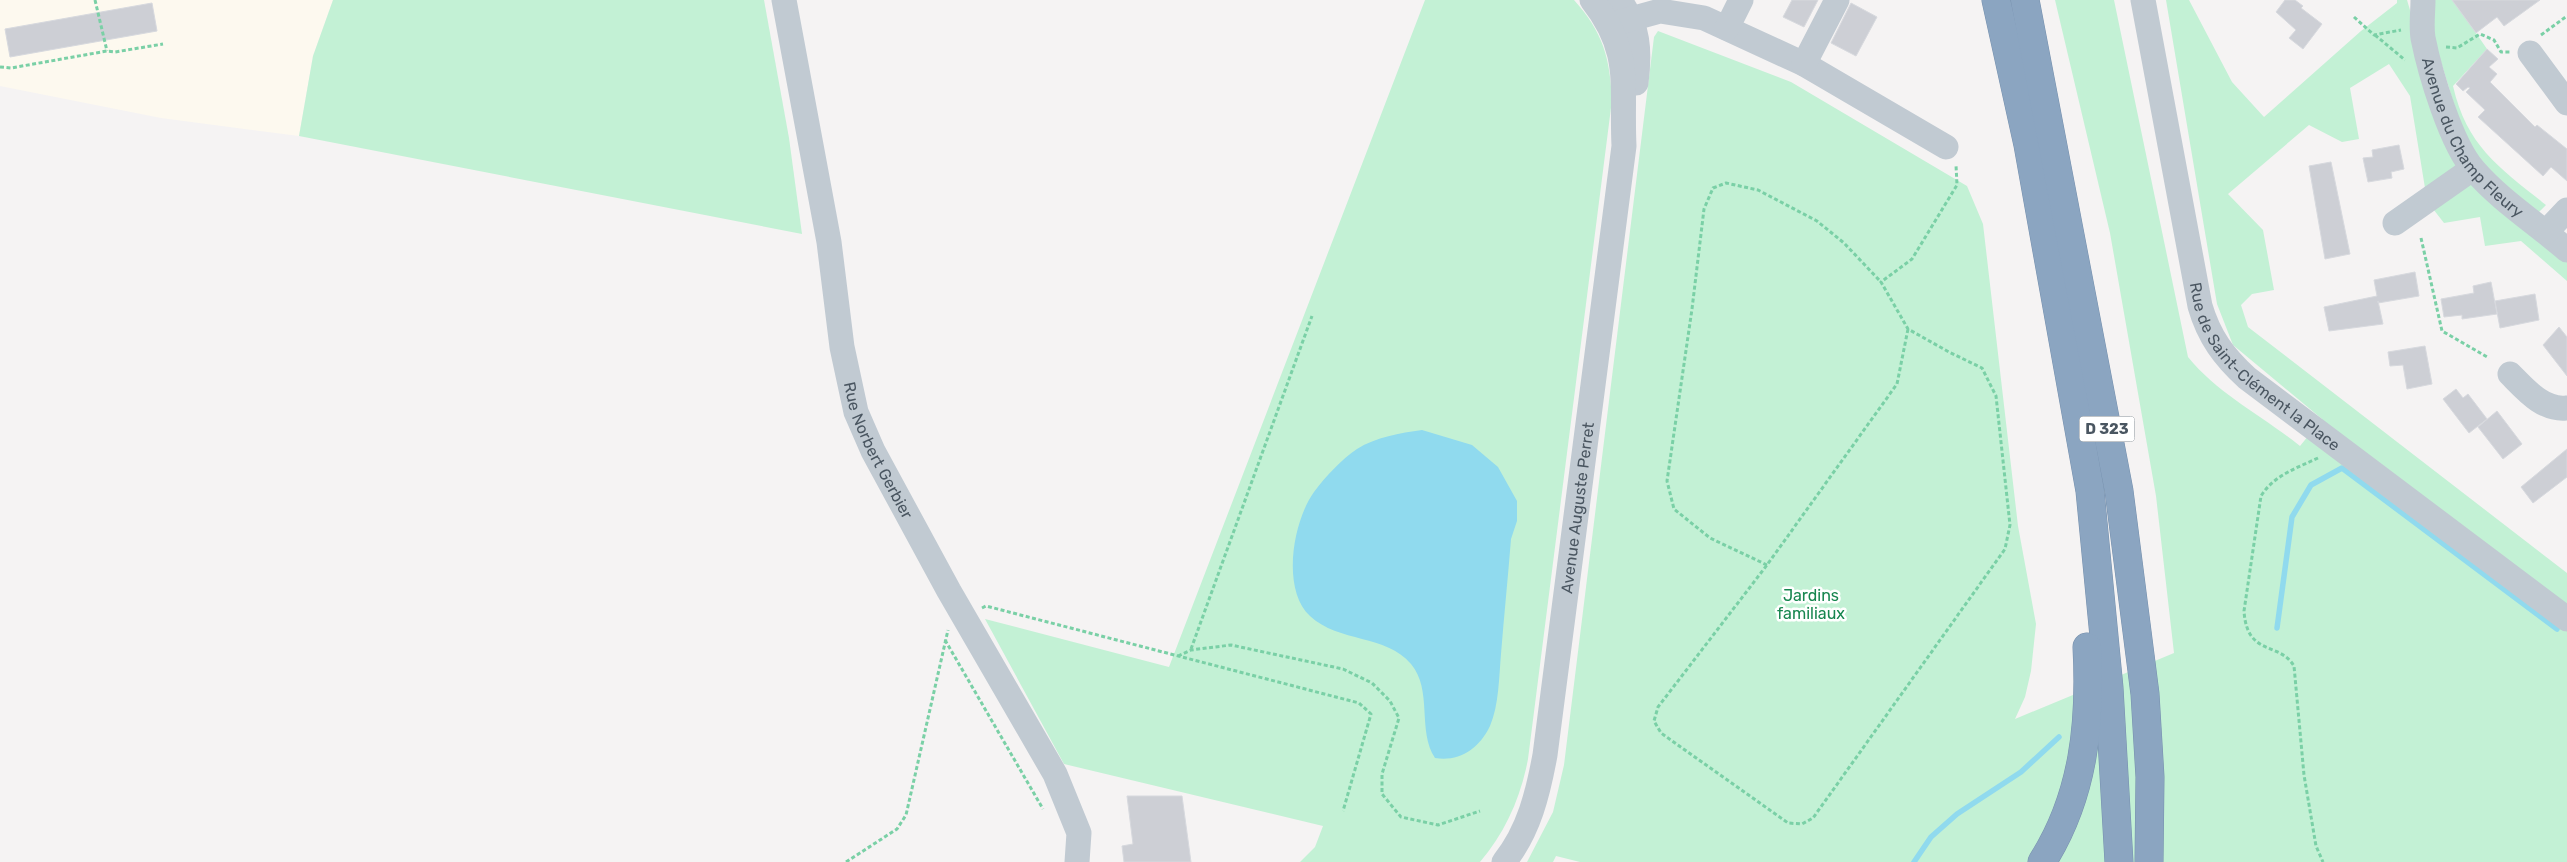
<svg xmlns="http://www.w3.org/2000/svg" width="2567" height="862" font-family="Rubik,sans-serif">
<rect width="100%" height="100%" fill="#f5f3f3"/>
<polygon fill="#fdf9ef" points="0,0 333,0 313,56 299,136 161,118 0,86"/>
<g fill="#c3f1d5">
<polygon points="333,0 764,0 789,138 802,234 299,136 313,56"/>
<path d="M1425,0h149c29,32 36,58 38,100l-84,659c-7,38 -23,74 -48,103h-180l15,-15 8,-21 -259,-62 -79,-145 184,48z"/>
<path d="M2055,0h59l74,357c31,38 75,59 112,89l22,-27 -89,-74 -16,-41 -51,-304h23l43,82 32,35 97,-86 36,-28v-3h10l50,168 -32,20 -15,-92 -21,-32 -39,24 9,51 -17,3 -33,-17 -81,69 35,36 11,60 -22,4 -11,11 7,22 319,246v289h-987l-24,-6 -3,6h-26l26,-50 11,-47 90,-728 4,-6 133,51 176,104 16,38 35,302 18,98 -5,47 -6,26 -10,22 159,-66 -18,-157 -46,-263z"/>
<path d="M2434,0h19l34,49 -34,37c14,61 47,82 93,119l-8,8 -28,-20 -43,-47 -34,-110z"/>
<polygon points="2472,184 2567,260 2567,281 2521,241 2485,246 2480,217 2444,223 2430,205"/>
</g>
<path fill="#90daee" d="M1422,430l50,15 26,22 19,34v20l-6,18c-3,38 -7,77 -10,115 -2,23 -2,51 -11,72 -11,23 -31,36 -55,32 -18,-27 -2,-68 -24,-94 -25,-30 -72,-21 -101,-48 -29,-27 -17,-95 4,-124 12,-16 27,-32 43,-43 19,-12 43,-16 65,-19z"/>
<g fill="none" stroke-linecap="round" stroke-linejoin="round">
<g stroke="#90daee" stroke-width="5.5">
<polyline points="2277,628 2292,517 2311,485 2342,468 2557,629"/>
<polyline points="1914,862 1931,837 1957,814 2021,772 2059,737"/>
</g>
</g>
<g fill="#cdcfd5" stroke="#d7d9de">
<polygon points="1792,0 1818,0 1804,27 1783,17"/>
<polygon points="2285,0 2295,0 2303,6 2301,8 2322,24 2303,49 2289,38 2296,30 2276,12"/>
<polygon points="2452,0 2540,0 2504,26 2497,17 2476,33"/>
<polygon points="152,3 157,31 10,57 5,29"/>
<polygon points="1851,3 1877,17 1856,56 1831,43"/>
<polygon points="2487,49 2498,59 2489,67 2497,74 2490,82 2535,127 2537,125 2567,149 2567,181 2551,167 2543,176 2478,117 2485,110 2466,92 2470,88 2468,87 2463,91 2456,84"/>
<polygon points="2399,145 2404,169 2391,172 2392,178 2368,182 2363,158 2373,157 2372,150"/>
<polygon points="2331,162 2350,254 2325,259 2309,166"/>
<polygon points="2415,272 2419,296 2378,303 2378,301 2383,324 2329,331 2324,307 2377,296 2374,280"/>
<polygon points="2491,282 2497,314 2462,319 2462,315 2444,317 2441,299 2474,293 2473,286"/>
<polygon points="2535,294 2539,320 2500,328 2495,301"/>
<polygon points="2559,327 2567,337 2567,376 2543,345"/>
<polygon points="2425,346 2432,384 2407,389 2403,365 2390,366 2388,352"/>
<polygon points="2456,389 2463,398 2468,394 2487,419 2469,433 2443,399"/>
<polygon points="2497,411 2522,444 2503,459 2478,427"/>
<polygon points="2567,449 2567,477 2533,503 2521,487"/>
<polygon points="1127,796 1182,796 1191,862 1124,862 1122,846 1133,844"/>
</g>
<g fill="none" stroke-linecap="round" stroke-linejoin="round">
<g stroke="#7690ad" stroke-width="29">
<g id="highway">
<polyline points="1996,0 2028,145 2090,491 2109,688 2119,862"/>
<polyline points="2025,0 2119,491 2145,694 2150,777 2149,862"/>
<path d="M2042,862c42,-66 49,-139 45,-215"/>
</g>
</g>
<g stroke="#7ad0a6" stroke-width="3" stroke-dasharray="4 2.5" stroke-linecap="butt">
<polyline points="95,0 107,51"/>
<polyline points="2354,17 2374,35 2401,30"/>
<polyline points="2375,35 2405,60"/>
<polyline points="2541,35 2567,16"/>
<polyline points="2446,47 2457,48 2480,34 2494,40 2501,52 2510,52"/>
<polyline points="0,67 11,68 107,51 115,52 163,44"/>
<polyline points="2421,238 2442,331 2489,358"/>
<polyline points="1908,329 1897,384 1767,565 1658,707 1654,721 1661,733 1788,823 1802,824 1813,818 2005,549 2010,525 1996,396 1982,368 1949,352 1908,329 1881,282 1912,259 1957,185 1956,165"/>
<path d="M2318,458c-21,10 -44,17 -57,38l-17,115c3,46 35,30 50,55l10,109 12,71 7,16"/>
<polyline points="1767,565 1710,538 1674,509 1667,481 1692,309 1704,209 1713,188 1726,183 1758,190 1817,221 1844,243 1881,282"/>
<polyline points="982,608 986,606 1359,703 1371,714 1343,811"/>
<polyline points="945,640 1043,809"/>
<polyline points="1191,649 1312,316"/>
<polyline points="1178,656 1191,650 1231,645 1343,669 1372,683 1390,701 1399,718 1382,774 1382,794 1401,817 1438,825 1480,811"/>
<polyline points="846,862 897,829 906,815 948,630"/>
</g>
<g stroke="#c1cad2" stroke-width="25">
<path id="s1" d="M784,0l45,242 13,105 14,65 17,39 76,140 106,183 24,59 -2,29"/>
<path d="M1619,0c20,25 21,52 17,83"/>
<path id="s2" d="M2143,0l57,306c9,31 24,51 47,72l320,241"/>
<path id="s3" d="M2423,0c0,12 -2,26 0,38 7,35 28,106 51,132 27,31 62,53 93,80"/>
<polyline points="1609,25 1660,11 1704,18 1804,64 1946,147"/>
<polyline points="1727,28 1741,0"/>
<polyline points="2530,53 2567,103"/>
<polyline points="1804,64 1837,0"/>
<polyline points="2395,223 2472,169"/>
<polyline points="2546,232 2567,210"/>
<path d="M2510,374c15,15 33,37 57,34"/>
<path id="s4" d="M1504,862c25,-31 34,-69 41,-107l79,-609c-3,-60 9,-94 -32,-146"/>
</g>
<use href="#highway" stroke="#8ba5c1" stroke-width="28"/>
</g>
<g text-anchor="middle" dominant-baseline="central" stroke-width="5" stroke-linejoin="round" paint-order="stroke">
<rect fill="#fff" stroke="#808990" stroke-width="1" x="2079.5" y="416.5" width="55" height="25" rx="4"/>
<g font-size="15" font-weight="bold" fill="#4a5661">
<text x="2107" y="429">D 323</text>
</g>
<g font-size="16" fill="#4a5661" stroke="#fff">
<text stroke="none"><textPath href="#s3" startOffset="152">Avenue du Champ Fleury</textPath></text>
<text stroke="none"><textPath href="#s2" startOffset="400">Rue de Saint-Clément la Place</textPath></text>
<text stroke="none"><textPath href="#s1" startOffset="462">Rue Norbert Gerbier</textPath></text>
<text stroke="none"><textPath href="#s4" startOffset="365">Avenue Auguste Perret</textPath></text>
</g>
<g font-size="16" fill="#17864f" stroke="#fff">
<text x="1811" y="595">Jardins<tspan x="1811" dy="18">familiaux</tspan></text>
</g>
</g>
</svg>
